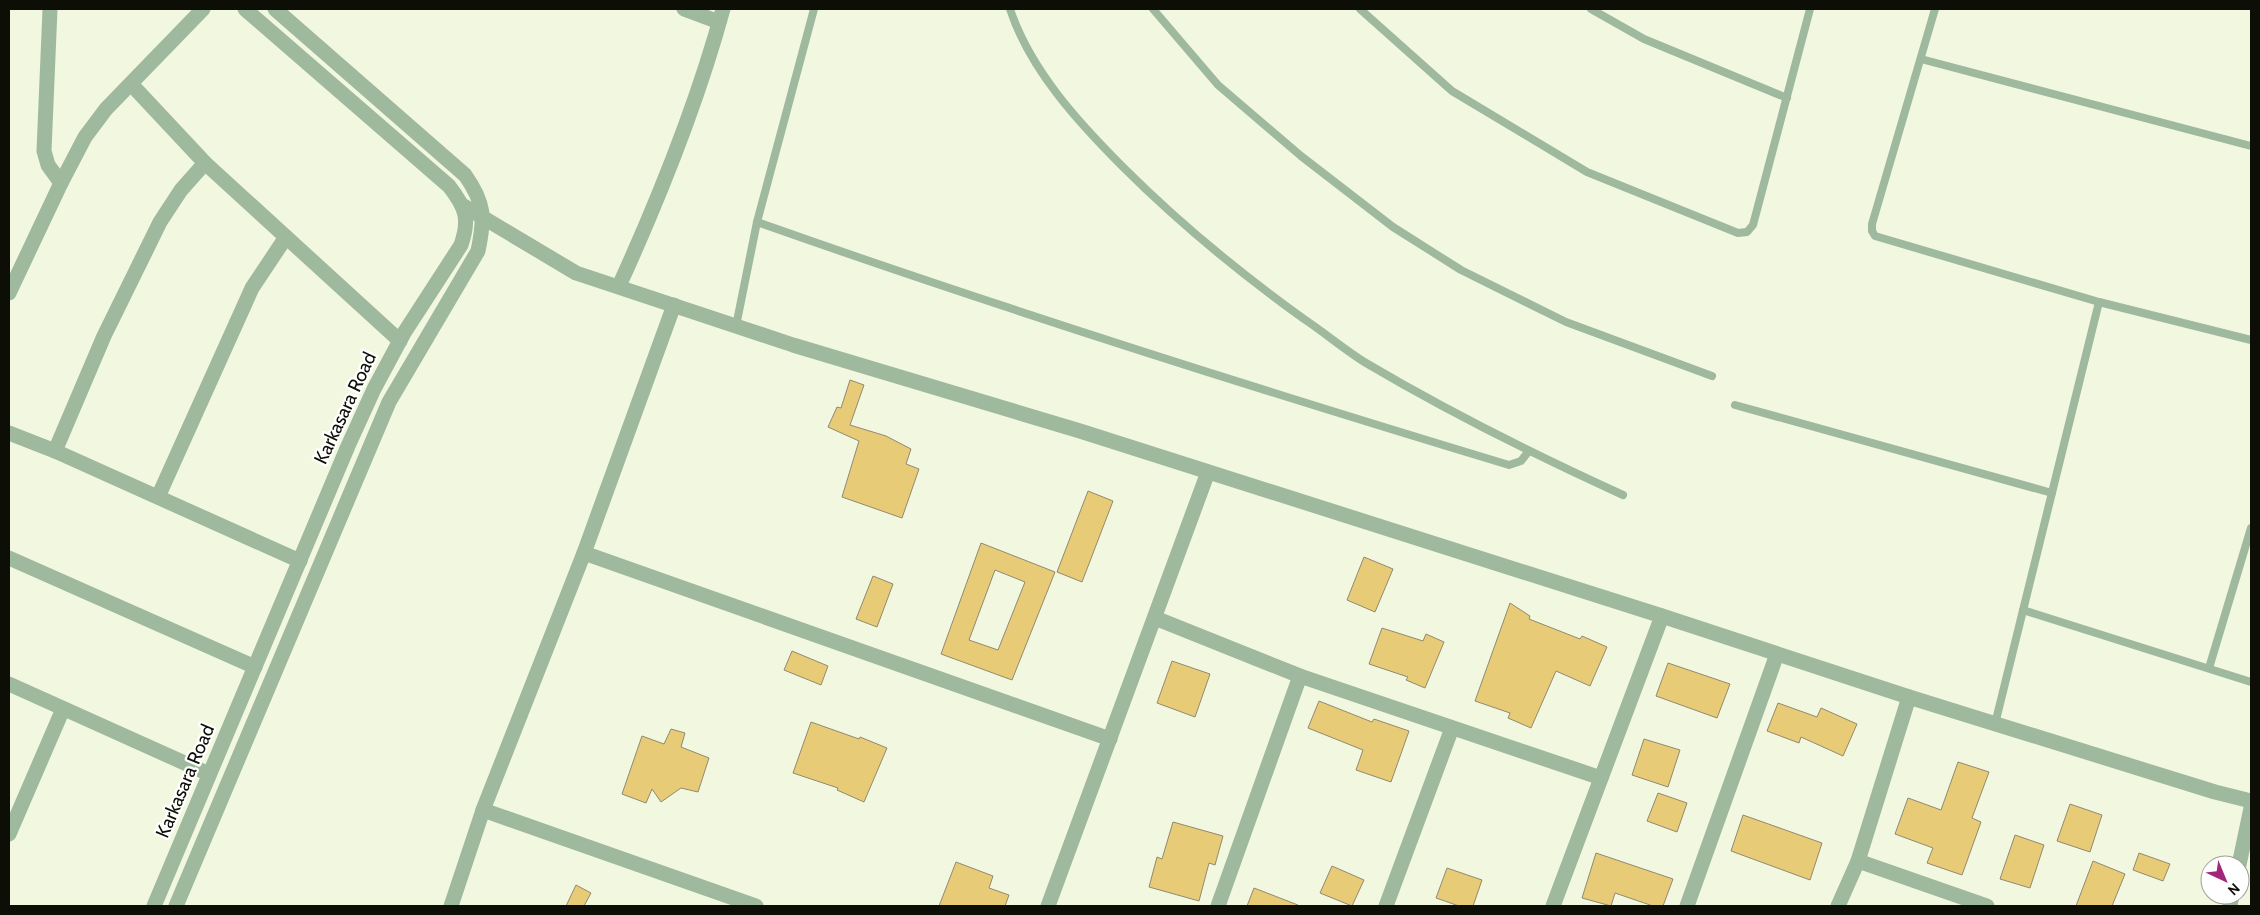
<svg xmlns="http://www.w3.org/2000/svg" width="2260" height="915" font-family="Cabin,sans-serif">
<rect width="100%" height="100%" fill="#f2f8df"/>
<g fill="#e8cb77" stroke="#918972" fill-rule="evenodd">
<polygon points="850,380 864,385 850,425 886,436 911,449 906,464 919,469 902,518 842,497 859,441 828,427 837,407 841,408"/>
<polygon points="1088,491 1113,501 1082,582 1057,572"/>
<path d="M981,543l74,29 -43,108 -71,-26zM995,570l30,12 -27,68 -29,-10z"/>
<polygon points="1364,557 1393,569 1375,612 1347,600"/>
<polygon points="873,576 893,584 877,627 856,619"/>
<polygon points="1510,603 1530,616 1529,619 1580,639 1582,636 1607,647 1590,686 1556,671 1531,728 1508,718 1510,713 1475,701"/>
<polygon points="1382,628 1423,641 1426,634 1444,642 1425,688 1406,680 1408,677 1369,664"/>
<polygon points="792,651 828,666 821,685 784,670"/>
<polygon points="1172,661 1210,674 1195,717 1157,703"/>
<polygon points="1668,663 1730,684 1717,718 1656,696"/>
<polygon points="1319,701 1372,722 1374,719 1409,731 1391,782 1356,770 1363,750 1308,728"/>
<polygon points="1778,703 1817,717 1821,708 1857,724 1843,756 1801,737 1799,743 1767,731"/>
<polygon points="811,722 859,739 860,737 887,748 864,802 837,790 838,788 793,773"/>
<polygon points="671,729 685,733 681,747 709,758 698,792 681,788 661,802 652,789 646,803 622,794 642,736 664,744"/>
<polygon points="1644,739 1680,750 1668,787 1632,775"/>
<polygon points="1958,762 1989,772 1972,818 1981,822 1962,875 1927,863 1933,848 1895,834 1908,798 1941,810"/>
<polygon points="1658,793 1687,803 1677,832 1647,821"/>
<polygon points="2070,804 2102,815 2090,852 2057,841"/>
<polygon points="1743,815 1822,843 1810,880 1731,851"/>
<polygon points="1173,822 1223,836 1215,865 1209,863 1199,901 1149,887 1157,857 1162,859"/>
<polygon points="2015,835 2044,845 2030,888 2000,879"/>
<polygon points="1596,853 1673,879 1663,906 1653,906 1615,893 1611,906 1582,898"/>
<polygon points="2139,853 2170,864 2163,881 2133,870"/>
<polygon points="2093,861 2125,874 2112,906 2076,906"/>
<polygon points="956,862 993,876 989,888 1009,895 1005,906 939,906"/>
<polygon points="1332,866 1364,880 1352,906 1320,893"/>
<polygon points="1447,868 1482,880 1473,906 1459,906 1436,898"/>
<polygon points="576,885 591,893 584,906 566,906"/>
<polygon points="1254,888 1298,905 1298,906 1247,906"/>
</g>
<g fill="none" stroke-linecap="round" stroke-linejoin="round">
<g stroke="#9eb99d" stroke-width="8">
<path d="M1010,9c20,61 69,114 113,158 56,56 117,106 181,152 21,14 41,31 62,44 83,49 169,92 257,132"/>
<polyline points="1153,9 1218,85 1301,156 1393,227 1461,270 1566,322 1712,376"/>
<polyline points="1360,9 1452,91 1587,172 1738,233 1747,232 1753,225 1810,9"/>
<polyline points="1591,9 1644,39 1787,98"/>
<polyline points="1935,9 1872,224 1872,231 1875,236 2099,302 2251,340"/>
<polyline points="1921,59 2251,146"/>
<path d="M757,222c249,88 500,167 752,243l12,-4 7,-9"/>
<polyline points="736,326 757,222 814,9"/>
<polyline points="1735,405 2052,493"/>
<polyline points="2023,610 2251,682"/>
<polyline points="2209,668 2251,528"/>
<polyline points="1995,724 2099,302"/>
</g>
<g stroke="#9eb99d" stroke-width="15">
<polyline points="50,9 44,151 48,165 61,183"/>
<polyline points="684,9 719,22"/>
<polyline points="131,84 205,163 400,341"/>
<polyline points="462,205 576,273 793,345 1080,431 1662,616 1909,697 2215,792 2251,801"/>
<path d="M619,286c41,-90 78,-182 104,-277"/>
<polyline points="9,293 61,183 85,137 106,109 203,9"/>
<polyline points="9,433 55,451 300,561"/>
<polyline points="55,451 104,336 160,222 181,190 205,163"/>
<polyline points="158,497 252,288 286,237"/>
<polyline points="584,553 1110,739"/>
<polyline points="9,558 255,667"/>
<polyline points="1155,618 1300,676 1601,778"/>
<polyline points="9,684 209,774"/>
<polyline points="483,810 756,906"/>
<polyline points="9,834 63,709"/>
<polyline points="1858,861 1987,906"/>
<polyline points="2239,865 2251,808"/>
<path d="M154,906l194,-460 26,-57 30,-56 57,-88c9,-26 5,-37 -12,-59l-204,-177"/>
<path d="M176,906l213,-504 89,-151c7,-33 7,-48 -13,-76l-190,-166"/>
<polyline points="451,906 483,810 584,553 674,305"/>
<polyline points="1048,906 1208,472"/>
<polyline points="1218,906 1300,676"/>
<polyline points="1386,906 1452,728"/>
<polyline points="1553,906 1662,616"/>
<polyline points="1687,906 1777,654"/>
<polyline points="1838,906 1858,861 1909,697"/>
<polyline points="2230,906 2232,895"/>
</g>
</g>
<g text-anchor="middle" dominant-baseline="central" stroke-width="4.5" stroke-linejoin="round" paint-order="stroke">
<g font-size="19" fill="#0d0e06" stroke="#fff">
<text transform="translate(345 408) rotate(-65)">Karkasara Road</text>
<text transform="translate(185 781) rotate(-67)">Karkasara Road</text>
</g>
</g>
<rect width="2260" height="915" fill="none" stroke="#0d0e06" stroke-width="20"/>
<g transform="translate(2225 880) rotate(136)"><circle r="24" fill="#ffffff" stroke="#9e9f9b"/>
<path d="M0-4L9 19L0 12L-9 19Z" fill="#a2267a"/>
<text y="-8" font-size="14" font-weight="bold" text-anchor="middle" fill="#0d0e06">N</text>
</g>
</svg>
